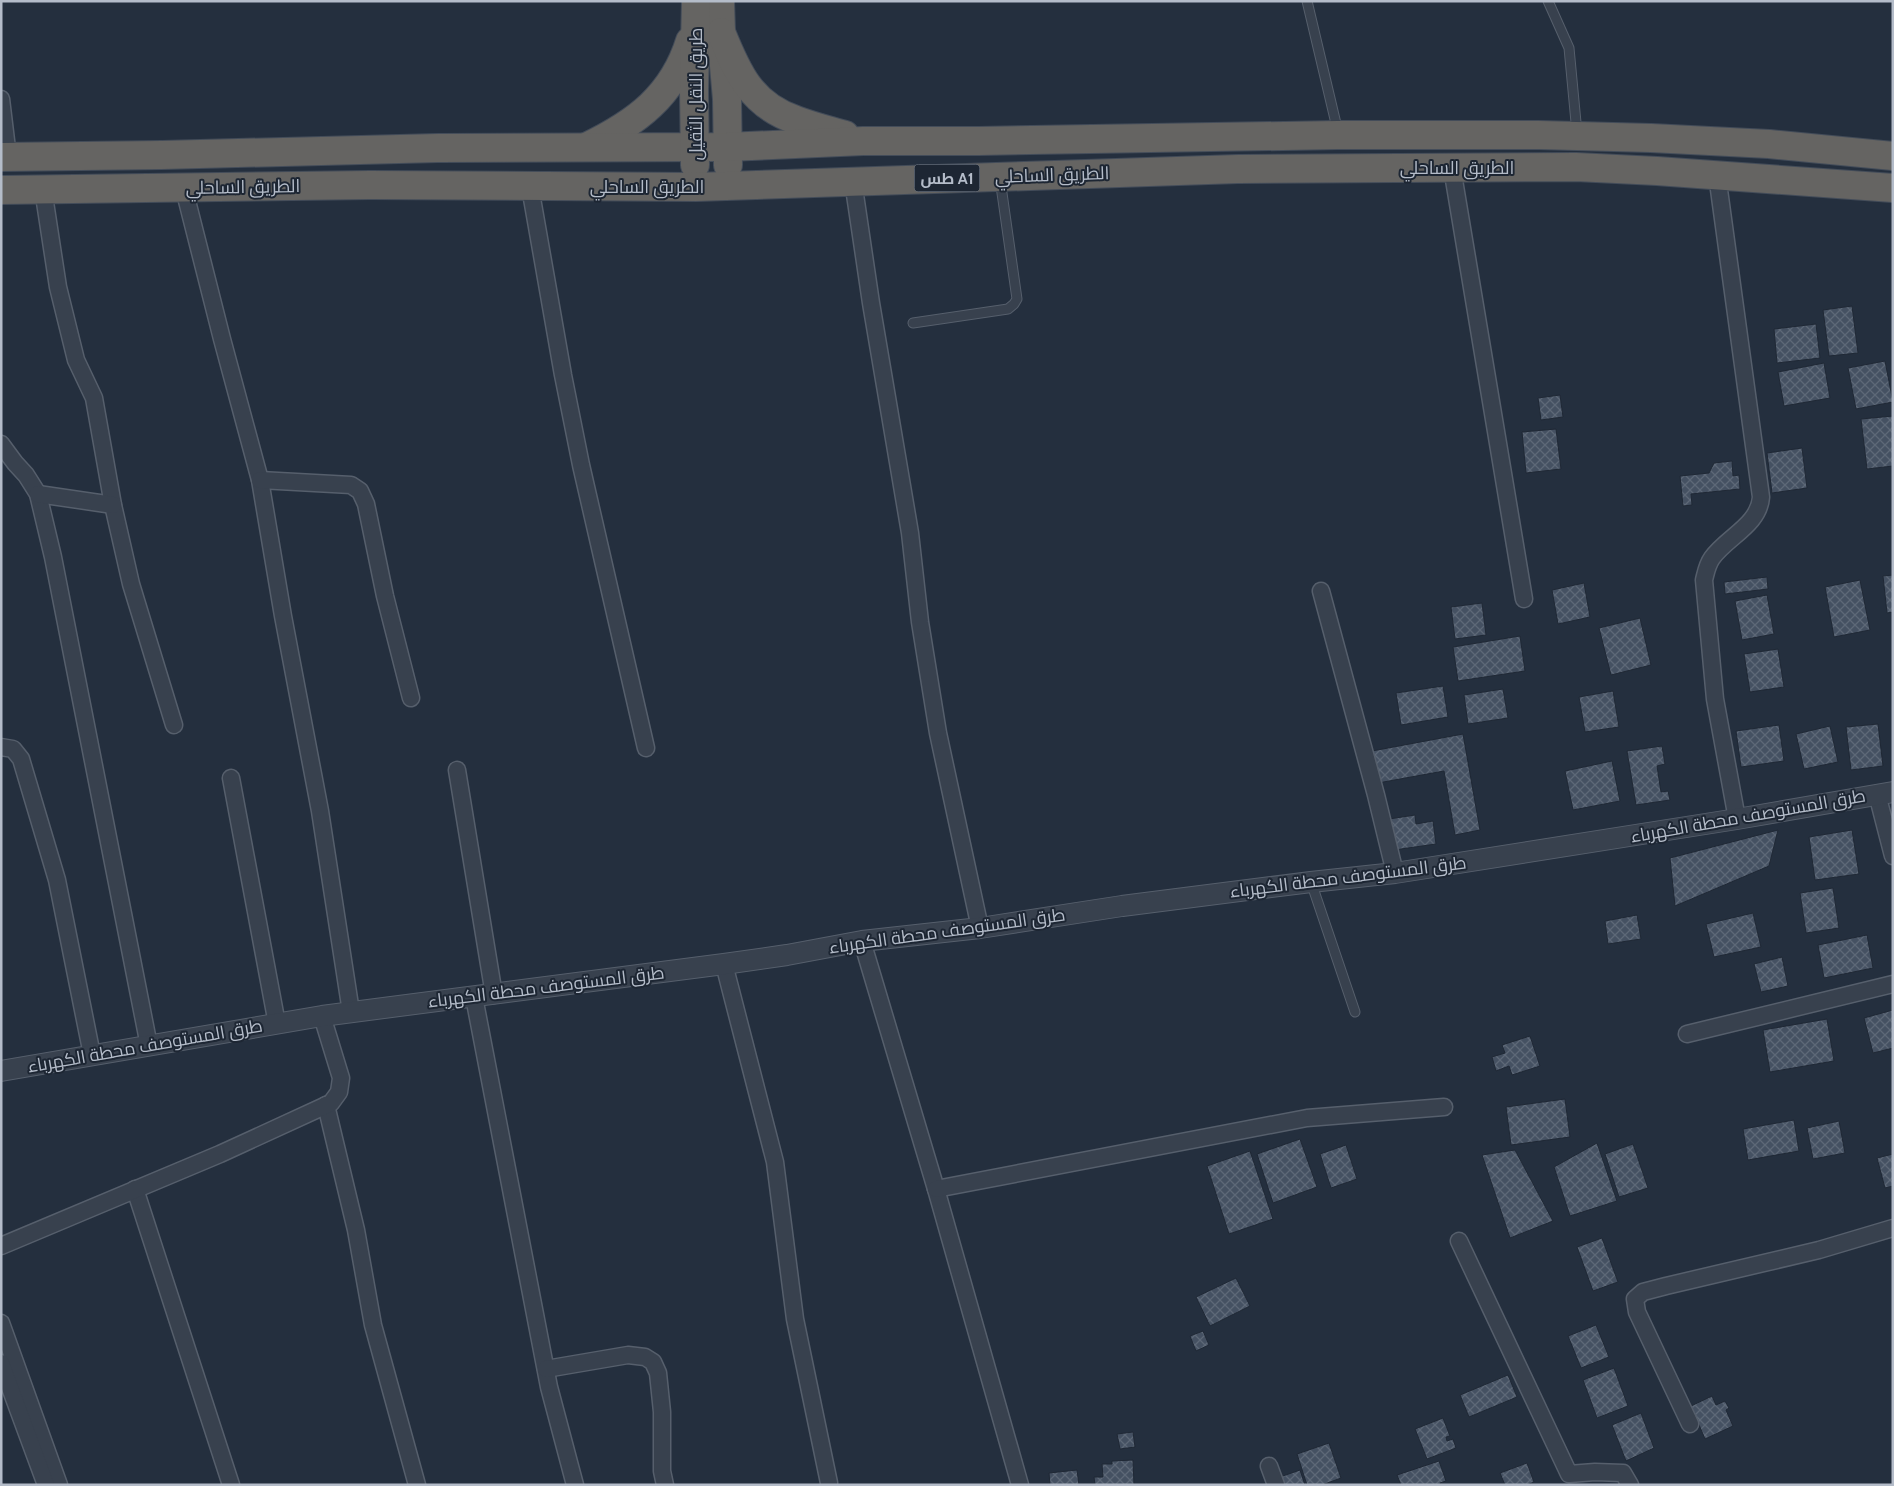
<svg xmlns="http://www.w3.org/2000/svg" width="1894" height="1486" font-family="Cabin,Cairo,sans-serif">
<defs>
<pattern id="building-cross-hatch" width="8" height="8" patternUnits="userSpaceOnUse" patternTransform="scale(1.25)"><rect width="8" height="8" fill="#455162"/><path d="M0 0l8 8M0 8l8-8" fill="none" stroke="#5d6877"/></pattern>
</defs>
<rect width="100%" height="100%" fill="#242f3e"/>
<g fill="url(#building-cross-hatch)" stroke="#1f2835">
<polygon points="1852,306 1858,353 1829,356 1823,310"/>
<polygon points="1816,324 1820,358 1777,363 1774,329"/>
<polygon points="1885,361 1893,402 1856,409 1848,368"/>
<polygon points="1824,363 1830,398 1784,406 1778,372"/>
<polygon points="1560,395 1563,417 1541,420 1538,398"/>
<polygon points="1893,416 1893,466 1867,469 1861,419"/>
<polygon points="1556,429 1561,469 1526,473 1522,432"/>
<polygon points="1802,448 1807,488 1772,493 1767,453"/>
<polygon points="1732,461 1733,476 1739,475 1740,489 1691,494 1692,505 1683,506 1680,476 1709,473 1714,463"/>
<polygon points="1893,575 1893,612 1887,613 1883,576"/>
<polygon points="1767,577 1768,589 1725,594 1724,582"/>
<polygon points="1860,580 1870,630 1834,637 1825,587"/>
<polygon points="1584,583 1590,617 1558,624 1552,590"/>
<polygon points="1767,595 1774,634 1742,640 1735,601"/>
<polygon points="1482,603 1486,635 1455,639 1451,607"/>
<polygon points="1640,618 1651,665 1611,675 1599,628"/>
<polygon points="1520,636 1525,671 1458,681 1453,647"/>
<polygon points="1778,649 1784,687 1750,692 1744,654"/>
<polygon points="1443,686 1448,717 1401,725 1396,693"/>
<polygon points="1503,689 1508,718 1468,724 1464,695"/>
<polygon points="1613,691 1619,727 1585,732 1579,697"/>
<polygon points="1878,724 1883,766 1851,770 1846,727"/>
<polygon points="1779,725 1784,761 1741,767 1736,731"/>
<polygon points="1830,726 1838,762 1804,769 1796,734"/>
<polygon points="1463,734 1480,830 1455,835 1444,771 1378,783 1372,751"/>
<polygon points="1662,746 1665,764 1657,766 1661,792 1668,791 1670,800 1636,805 1627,751"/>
<polygon points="1612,761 1620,801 1573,810 1565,771"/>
<polygon points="1415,815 1416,824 1433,821 1436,844 1394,850 1389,819"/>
<polygon points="1778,830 1769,866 1675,906 1670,858"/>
<polygon points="1852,830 1859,874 1815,880 1809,837"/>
<polygon points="1833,888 1839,928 1806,933 1800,893"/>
<polygon points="1753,913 1761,947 1714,957 1706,924"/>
<polygon points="1637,915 1641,939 1608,944 1605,921"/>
<polygon points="1867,935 1873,968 1824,978 1818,945"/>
<polygon points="1782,957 1788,986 1761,992 1754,964"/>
<polygon points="1893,1010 1893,1048 1873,1053 1864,1018"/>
<polygon points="1827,1019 1834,1061 1770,1072 1763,1030"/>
<polygon points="1530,1036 1540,1066 1512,1075 1509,1066 1496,1071 1492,1057 1505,1053 1502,1045"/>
<polygon points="1565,1099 1570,1137 1511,1145 1506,1107"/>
<polygon points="1794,1120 1799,1151 1748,1160 1743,1129"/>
<polygon points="1839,1121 1845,1153 1813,1159 1807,1128"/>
<polygon points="1300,1139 1317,1187 1273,1203 1257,1154"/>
<polygon points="1597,1143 1617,1201 1570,1216 1554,1167"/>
<polygon points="1633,1144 1648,1188 1619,1197 1605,1154"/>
<polygon points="1346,1145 1357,1179 1331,1188 1320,1154"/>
<polygon points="1515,1150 1553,1221 1510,1238 1482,1155"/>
<polygon points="1250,1151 1273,1219 1229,1234 1207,1166"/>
<polygon points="1893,1154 1893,1186 1885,1188 1877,1158"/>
<polygon points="1602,1238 1618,1282 1593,1291 1577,1247"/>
<polygon points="1236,1278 1250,1306 1210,1326 1196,1297"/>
<polygon points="1596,1325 1609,1357 1581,1368 1568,1336"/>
<polygon points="1203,1331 1209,1345 1196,1351 1190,1336"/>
<polygon points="1614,1368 1628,1406 1597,1418 1583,1380"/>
<polygon points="1508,1375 1517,1397 1469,1417 1460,1395"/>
<polygon points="1712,1396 1716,1405 1725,1401 1729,1408 1726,1410 1733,1426 1705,1439 1691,1406"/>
<polygon points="1641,1413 1654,1448 1626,1461 1612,1425"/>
<polygon points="1443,1418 1450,1436 1446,1437 1447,1441 1453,1439 1456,1448 1427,1459 1415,1429"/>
<polygon points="1133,1432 1135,1447 1120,1449 1117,1434"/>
<polygon points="1329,1443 1341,1478 1322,1485 1307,1485 1297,1454"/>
<polygon points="1133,1460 1134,1485 1095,1485 1094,1477 1103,1477 1102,1464 1112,1464 1112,1461"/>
<polygon points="1439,1461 1446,1481 1440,1483 1441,1485 1401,1485 1397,1475"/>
<polygon points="1527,1463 1534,1482 1527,1485 1505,1485 1500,1473"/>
<polygon points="1077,1470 1079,1485 1050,1485 1049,1473"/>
<polygon points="1300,1470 1305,1485 1282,1485 1280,1477"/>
</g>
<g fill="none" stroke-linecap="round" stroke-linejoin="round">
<g stroke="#565f6c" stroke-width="11">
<g id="service">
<polyline points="1307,1 1338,132"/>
<polyline points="1548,1 1569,48 1577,133"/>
<polyline points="913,323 1008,309 1014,304 1017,299 1000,179"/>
<polyline points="1311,882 1355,1012"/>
</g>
</g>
<g stroke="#565f6c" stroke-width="19">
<g id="minor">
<polyline points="1,99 8,157"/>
<polyline points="1452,168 1524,599"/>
<path d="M1717,175l44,322c-2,28 -34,40 -49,61 -5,7 -6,14 -8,22l11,119 22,120"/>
<polyline points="853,181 871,303 910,533 920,622 938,733 980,928"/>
<polyline points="530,187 563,375 581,465 646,748"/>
<polyline points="43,189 58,287 76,360 94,398 113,505 131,584 174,725"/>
<polyline points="184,189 222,339 260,480 283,616 320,811 351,1012"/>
<polyline points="1,444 15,463 26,475 38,494 53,557 149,1046"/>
<polyline points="260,480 351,485 360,491 366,504 385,596 411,698"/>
<polyline points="38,494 113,505"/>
<polyline points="1321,591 1376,795 1395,873"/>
<polyline points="1,747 13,749 21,759 57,880 92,1055"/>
<polyline points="457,770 494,995"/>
<polyline points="231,778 277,1024"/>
<polyline points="1877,794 1893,856"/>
<polyline points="862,941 936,1189 1020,1485"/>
<polyline points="724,964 775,1162 795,1319 829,1483"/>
<polyline points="474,997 549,1387 575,1485"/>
<polyline points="1687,1034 1893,984"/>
<polyline points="326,1105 356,1230 373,1325 417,1485"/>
<polyline points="135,1189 231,1485"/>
<polyline points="936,1189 1307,1118 1444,1107"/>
<polyline points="1459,1241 1569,1474 1595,1472 1623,1473 1630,1485"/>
<polyline points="1,1246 220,1154 331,1103 339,1092 341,1078 322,1016"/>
<polyline points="1,1323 59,1485"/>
<polyline points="1,1363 46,1485"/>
<polyline points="546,1369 628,1355 645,1357 653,1362 658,1373 662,1412 662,1471 665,1485"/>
<polyline points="1690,1424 1637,1312 1635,1299 1643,1292 1666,1286 1819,1250 1893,1228"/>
<polyline points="1269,1466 1276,1485"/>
</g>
</g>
<g stroke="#565f6c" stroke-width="22">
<polyline id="tertiary" points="1,1071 322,1016 724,964 787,955 862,941 980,928 1122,906 1311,882 1395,873 1737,819 1893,792"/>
</g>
<g stroke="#434c59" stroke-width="30">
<g id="trunk">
<polyline points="720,1 721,32 727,99 728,165"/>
<path d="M721,32c16,40 30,73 75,88 16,6 32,10 49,15"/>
<path d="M586,147c50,-24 87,-51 104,-106"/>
<polyline points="1,157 162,155 438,148 727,147 863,141 978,141 1338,135 1539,135 1651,138 1769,144 1893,156"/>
<polyline points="695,165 694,91 696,1"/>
<polyline points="1,190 370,185 696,187 1238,169 1576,167 1657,171 1893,188"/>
</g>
</g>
<use href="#service" stroke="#38414e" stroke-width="9"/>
<use href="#minor" stroke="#38414e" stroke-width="16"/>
<use href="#tertiary" stroke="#38414e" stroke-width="20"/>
<use href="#trunk" stroke="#656462" stroke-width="28"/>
</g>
<g text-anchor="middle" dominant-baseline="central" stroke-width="4" stroke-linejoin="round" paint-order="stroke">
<rect fill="#1d2633" stroke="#878f9c" stroke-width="1" x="914.5" y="164.5" width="65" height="27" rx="4"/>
<g font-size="16" font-weight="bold" fill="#b4bcc9">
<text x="947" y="178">طس A1</text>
</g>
<g font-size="18" fill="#b4bcc9" stroke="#1d2633">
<text transform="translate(696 94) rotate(-90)">طريق النقل الثقيل</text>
<text x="1457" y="168">الطريق الساحلي</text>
<text transform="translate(1052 175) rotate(-2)">الطريق الساحلي</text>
<text transform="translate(243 187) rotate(-1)">الطريق الساحلي</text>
<text x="647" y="187">الطريق الساحلي</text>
<text transform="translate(1748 816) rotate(-10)">طرق المستوصف محطة الكهرباء</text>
<text transform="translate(1348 877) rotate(-7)">طرق المستوصف محطة الكهرباء</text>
<text transform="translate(947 931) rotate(-8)">طرق المستوصف محطة الكهرباء</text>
<text transform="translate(546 987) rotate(-7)">طرق المستوصف محطة الكهرباء</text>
<text transform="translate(145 1046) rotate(-10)">طرق المستوصف محطة الكهرباء</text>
</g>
</g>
<rect width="1894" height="1486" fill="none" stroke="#b4bcc9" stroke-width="5"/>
</svg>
